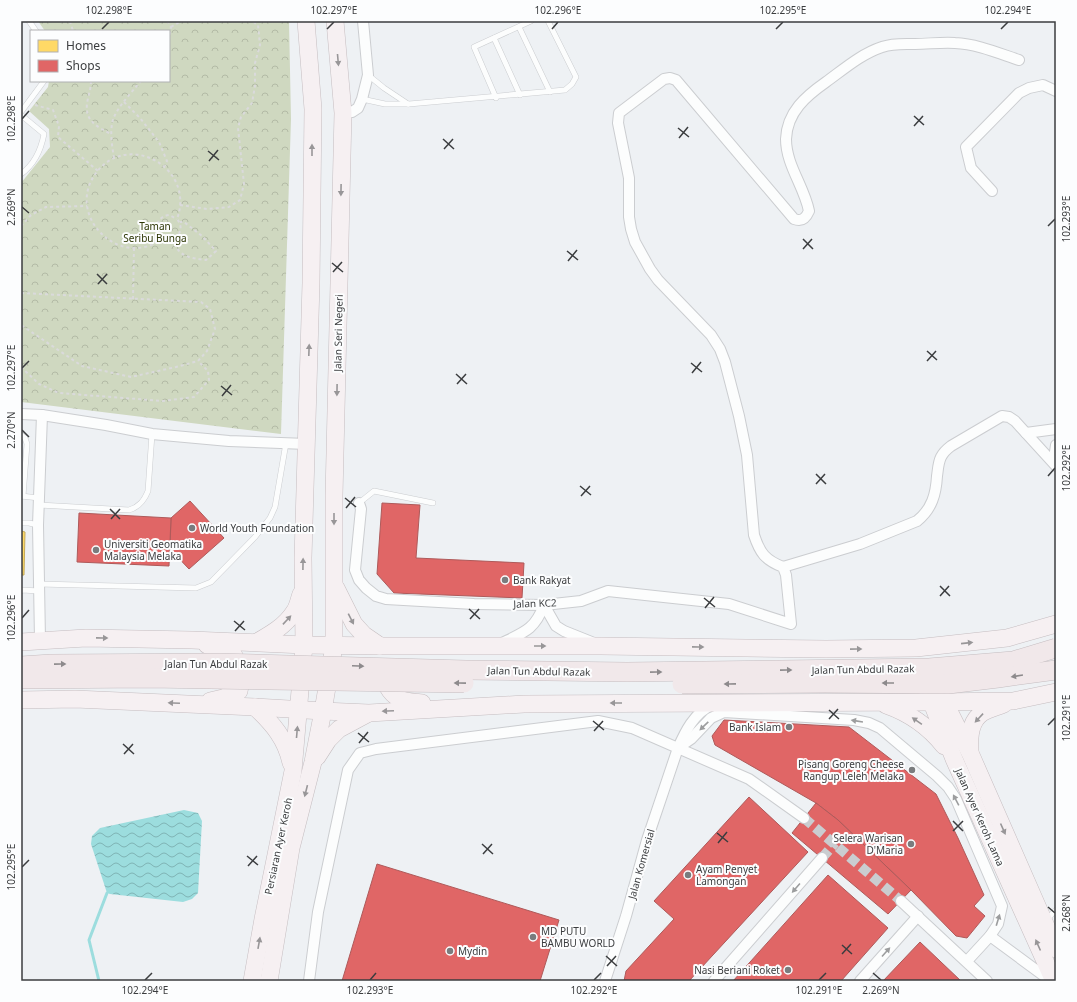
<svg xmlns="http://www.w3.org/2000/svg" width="1077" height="1002" font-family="'Noto Sans',sans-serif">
<defs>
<pattern id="forest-crowns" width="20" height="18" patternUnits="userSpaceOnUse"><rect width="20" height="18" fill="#cfd8c0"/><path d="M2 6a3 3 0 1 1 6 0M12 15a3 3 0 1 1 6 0" fill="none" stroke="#b3baa6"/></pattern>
<pattern id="water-waves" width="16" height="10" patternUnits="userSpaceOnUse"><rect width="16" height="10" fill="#9cddde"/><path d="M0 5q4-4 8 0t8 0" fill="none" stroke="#80b4b5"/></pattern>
</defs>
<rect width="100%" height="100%" fill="#eef1f4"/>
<polygon fill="url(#forest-crowns)" points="38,21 289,21 291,119 281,434 21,402 21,183 50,147 49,129 29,111 48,87 49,81 169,81 169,31 45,31"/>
<polygon fill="url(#water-waves)" points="184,810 198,813 202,821 198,893 192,899 183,902 110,894 107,893 91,844 92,836 100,828"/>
<polygon fill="#ffd966" stroke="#c4aa5a" points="21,531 25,532 24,575 21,575"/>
<g fill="#e06666" stroke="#ae5a5a">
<polygon points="190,501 224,538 189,569 170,549 171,518"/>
<polygon points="382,503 420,505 416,558 524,563 522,598 394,593 377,574"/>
<polygon points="79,513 171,518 169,566 77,562"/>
<polygon points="724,720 849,727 936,794 958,838 984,895 974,906 985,916 967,938 956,936 911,890 838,820 816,803 715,745 712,736"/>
<polygon points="749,797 808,852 689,981 624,981 626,971 674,919 654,901"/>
<polygon points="816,803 838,820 911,890 888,914 792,833"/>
<polygon points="377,864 559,920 540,981 342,981"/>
<polygon points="828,875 888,928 841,981 733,981"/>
<polygon points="920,942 961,981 883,981"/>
</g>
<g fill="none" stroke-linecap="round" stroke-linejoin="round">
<polyline stroke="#9cddde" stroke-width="3" points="99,981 89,940 107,893"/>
<g stroke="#cacdd0" stroke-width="10" stroke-dasharray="10 5" stroke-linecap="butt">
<polyline points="804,818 901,901"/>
<polyline points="822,858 835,843"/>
</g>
<g stroke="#cbcdd0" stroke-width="6">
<g id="lane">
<polyline points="29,21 36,31"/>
<polyline points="519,27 550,92"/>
<polyline points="494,38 520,95"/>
<polyline points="368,75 384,88 408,104"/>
<polyline points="496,98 474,47 531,21"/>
<polyline points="362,99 385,104 409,104 565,90 572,84 576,77 548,21"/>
<polyline points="21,112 44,81"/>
<path d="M21,115l23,19c-3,16 -9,30 -23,40"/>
<polyline points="21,435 25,438 27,444 23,496"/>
<polyline points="21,496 39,498"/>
<polyline points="359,503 374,491 433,503"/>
<path d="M39,505l90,5c10,-3 15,-9 19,-19l4,-57"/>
<polyline points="21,523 29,523 38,525"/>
<polyline points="39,584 196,588 211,582 255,537 270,518 275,507 286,443"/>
<polyline points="21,591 22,590 39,591"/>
<polyline points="1047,919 1056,910"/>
</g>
</g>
<g stroke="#cbcdd0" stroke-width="12">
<g id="street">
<polyline points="343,113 352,112 358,108 362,99 368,75 363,21"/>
<polyline points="992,191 971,168 966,147 1019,93 1029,88 1043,85 1056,91"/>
<polyline points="21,414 42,415 106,425 152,434 229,441 307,444"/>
<polyline points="1026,433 1056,429"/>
<polyline points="1056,445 1055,452 1056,458"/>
<path d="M359,503l2,6 -6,61 4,10 7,8 10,8 10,3 88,5 70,1 37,-4 27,-10 121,13 62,20 -5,-49 -3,-8c-18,-7 -23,-14 -29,-32l-7,-80 -8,-39 -14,-54 -5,-13 -9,-14 -53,-55 -8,-11 -15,-27 -4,-13 -2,-12v-39l-11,-55 1,-10 45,-34 6,-1 6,2 118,139c8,3 12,-1 15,-8 -5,-25 -23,-46 -23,-72 1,-27 20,-43 40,-57 18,-13 35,-28 56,-35 11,-4 23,-3 33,-3 13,0 27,-2 40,-1 22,1 43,10 64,17"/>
<path d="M783,567l77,-23 57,-23c15,-12 19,-27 20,-45 1,-6 1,-13 4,-19 2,-4 6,-8 10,-11l51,-30 7,1 6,4 41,45"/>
<polyline points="544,605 556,626 564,631 594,643"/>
<polyline points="40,640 38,525 42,415"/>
<path d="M502,643c23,-11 33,-14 42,-38"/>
<polyline points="678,748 691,739 711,718 724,712 854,720 869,723 880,728 937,776 948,787 956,799 1002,906 998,924 990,936 967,961"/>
<polyline points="901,901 987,981"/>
<polyline points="990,936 1051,981"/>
<polyline points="309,981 318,912 348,770 360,753 376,749 598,721 632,728 749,779 804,818"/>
<path d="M605,981l21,-65 21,-76 31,-92c7,-16 16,-35 34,-43"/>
<polyline points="714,981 822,858"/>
<polyline points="860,981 918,916"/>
</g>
</g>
<g stroke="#c5bdc0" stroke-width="18">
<g id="primary">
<polyline points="336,588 354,624 364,635 380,646"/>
<polyline points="21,642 86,638 192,640 304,645 380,646 601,646 826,649 916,648 1007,638 1056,624"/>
<path d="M257,642c14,-8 28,-16 37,-30 4,-5 5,-13 7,-18"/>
<polyline points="207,645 233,654 243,672 239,691 223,698 210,701"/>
<path d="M385,670c-3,11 5,24 15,29 6,3 16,3 22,4"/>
<polyline points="942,691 944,701 971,755 1056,949"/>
<polyline points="928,693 954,759 1054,981"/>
<polyline points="21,700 75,699 255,707 323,711 369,713 524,704 931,702 1013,701 1056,692"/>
<path d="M886,705c23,8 43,22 58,41"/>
<path d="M255,707c18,17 31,32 36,56"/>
<path d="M970,751c-1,-13 0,-30 12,-38 6,-4 15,-6 22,-9"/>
<polyline points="317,757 328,740 339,729 367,714"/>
<polyline points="252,981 263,919 293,771 304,645 303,558 311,283 313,109 306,21"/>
<polyline points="269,981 291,848 313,762 323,711 334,646 334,496 343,113 335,21"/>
</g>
</g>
<g stroke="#dadadb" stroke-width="2" stroke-dasharray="3 3" stroke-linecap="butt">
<polyline points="70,21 73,31"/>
<polyline points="167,21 171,27 169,39"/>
<polyline points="171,27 181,21"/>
<path d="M91,81c0,8 -3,15 -4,23 -2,18 11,23 24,30"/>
<polyline points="124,102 140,118 159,142 167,161 165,166"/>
<polyline points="35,105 53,110 59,126 58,137 98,171"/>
<path d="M114,158c-2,-13 -5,-29 0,-41 6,-13 18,-25 27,-36"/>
<polyline points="180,205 207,209 229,207 240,200 244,184 238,128 241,117 252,103 255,86 255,63 260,45 258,25 252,21"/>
<polyline points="21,226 31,215 46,207 87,206"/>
<path d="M163,238c-42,33 -99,-22 -67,-65 32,-43 100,-5 81,46 13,16 -13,30 -20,10 0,-8 4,-13 12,-14l8,4"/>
<path d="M173,238c4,19 17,20 33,22l10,-9 -14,-15 -18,-14h-4"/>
<polyline points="21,293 201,302 210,309 215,329 207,351 198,361 176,367 131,377 82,366 21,325"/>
<polyline points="133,299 134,248"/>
<polyline points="21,367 39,384 59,393 163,401 194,397 209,380 208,371 198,361"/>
</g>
<use href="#lane" stroke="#fcfdfd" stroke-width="5"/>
<use href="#street" stroke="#fcfdfd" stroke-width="10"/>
<use href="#primary" stroke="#f6f0f2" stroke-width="17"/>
<g stroke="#c5bdc0" stroke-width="20" stroke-linecap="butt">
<g id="highway-bridge">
<polyline points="21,666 51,664 219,663 466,670 627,672 929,668 1013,661 1056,648"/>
<polyline points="21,679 149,678 464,683"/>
<polyline points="682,684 825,683 948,684 998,678 1056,670"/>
</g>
</g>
<use href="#highway-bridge" stroke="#f1e8ea" stroke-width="19"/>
</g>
<defs><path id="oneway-solid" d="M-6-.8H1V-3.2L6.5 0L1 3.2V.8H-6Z"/></defs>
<g fill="#989698">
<use href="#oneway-solid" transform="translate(338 60) rotate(85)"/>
<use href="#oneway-solid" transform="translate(312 150) rotate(-90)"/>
<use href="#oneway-solid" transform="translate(341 190) rotate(91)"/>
<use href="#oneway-solid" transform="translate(309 350) rotate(-88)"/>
<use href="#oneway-solid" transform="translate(337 390) rotate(91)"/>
<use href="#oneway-solid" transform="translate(334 519) rotate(90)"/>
<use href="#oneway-solid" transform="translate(303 564) rotate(-89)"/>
<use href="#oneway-solid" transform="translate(351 619) rotate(63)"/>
<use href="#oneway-solid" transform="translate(287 620) rotate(-47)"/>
<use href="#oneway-solid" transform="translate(102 638) rotate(1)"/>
<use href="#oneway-solid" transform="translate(967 643) rotate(-6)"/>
<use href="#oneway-solid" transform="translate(540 646)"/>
<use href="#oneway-solid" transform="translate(698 647) rotate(1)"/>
<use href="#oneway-solid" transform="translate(856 649) rotate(-1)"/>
<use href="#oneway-solid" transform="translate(174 703) rotate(-177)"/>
<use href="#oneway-solid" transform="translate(616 703) rotate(180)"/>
<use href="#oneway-solid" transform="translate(388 711) rotate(177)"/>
<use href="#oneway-solid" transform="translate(979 718) rotate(133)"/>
<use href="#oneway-solid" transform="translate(917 721) rotate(-145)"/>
<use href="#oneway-solid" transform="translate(297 732) rotate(-85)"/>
<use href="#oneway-solid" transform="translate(306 791) rotate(104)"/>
<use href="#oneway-solid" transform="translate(1003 829) rotate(66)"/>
<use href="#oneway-solid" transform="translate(259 943) rotate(-80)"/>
<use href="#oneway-solid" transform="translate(1038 945) rotate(-114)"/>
</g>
<g fill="#8d8a8c">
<use href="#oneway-solid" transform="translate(60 664) rotate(-1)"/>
<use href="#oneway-solid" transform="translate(358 666) rotate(2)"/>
<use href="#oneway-solid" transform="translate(786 670) rotate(-1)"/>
<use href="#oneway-solid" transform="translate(656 672) rotate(-1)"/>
<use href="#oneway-solid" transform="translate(1017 676) rotate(171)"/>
<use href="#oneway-solid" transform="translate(460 683) rotate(-179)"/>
<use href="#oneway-solid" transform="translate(888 683) rotate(-180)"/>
<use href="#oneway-solid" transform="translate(730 684) rotate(179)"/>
</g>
<g fill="#9c9d9e">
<use href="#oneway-solid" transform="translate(857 721) rotate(-171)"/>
<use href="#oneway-solid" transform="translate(704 726) rotate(136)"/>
<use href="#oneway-solid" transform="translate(956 800) rotate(-118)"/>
<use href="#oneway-solid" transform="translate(796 888) rotate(131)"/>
<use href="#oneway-solid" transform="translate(998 920) rotate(-73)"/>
<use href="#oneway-solid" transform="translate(886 952) rotate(-48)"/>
</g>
<path fill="none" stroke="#3b3d3f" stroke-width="1.5" d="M102,29l7,-7M327,29l7,-7M552,29l6,-7M776,29l7,-7M1001,29l7,-7M914,116l10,9M22,119l7,-8M914,126l9,-10M678,128l11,9M679,138l9,-11M443,139l11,10M444,149l9,-10M208,151l11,9M209,161l9,-11M22,207l7,6M1048,226l7,-7M803,239l10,10M803,249l9,-10M567,251l11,9M568,261l9,-11M332,263l11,9M333,272l9,-10M97,274l10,10M98,284l9,-10M927,351l10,9M927,361l9,-10M691,363l11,9M22,368l7,-7M692,373l9,-11M456,374l11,10M457,384l9,-10M221,386l11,9M222,396l9,-11M22,430l7,7M816,474l10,10M1048,476l7,-8M816,484l9,-10M580,486l11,9M581,496l9,-10M345,498l11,9M346,508l9,-11M110,509l10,10M111,519l9,-10M940,586l10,10M940,596l9,-10M704,598l11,9M705,608l9,-11M469,609l11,10M22,618l7,-8M470,619l9,-10M234,621l11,9M235,631l9,-10M829,710l10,9M829,719l9,-10M593,721l11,9M1048,725l7,-7M594,731l9,-10M358,733l11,9M359,743l9,-11M123,744l11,10M124,754l9,-10M953,821l10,10M953,831l10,-10M717,833l11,9M718,843l9,-11M482,844l11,10M483,854l9,-10M247,856l11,9M248,866l9,-10M22,867l7,-7M1048,907l7,6M842,945l10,9M842,954l9,-10M606,956l11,10M607,966l9,-10M873,973l8,7M145,980l7,-7M370,980l6,-7M594,980l7,-7M819,980l7,-7"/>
<g fill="#7a7c7e" stroke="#fcfdfe" stroke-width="1.5">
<circle cx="192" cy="528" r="4"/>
<circle cx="96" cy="550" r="4"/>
<circle cx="505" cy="580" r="4"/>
<circle cx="789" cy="727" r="4"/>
<circle cx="912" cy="770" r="4"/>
<circle cx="911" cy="844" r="4"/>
<circle cx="688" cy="875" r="4"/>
<circle cx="533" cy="937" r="4"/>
<circle cx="450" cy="951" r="4"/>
<circle cx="788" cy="970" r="4"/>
</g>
<g text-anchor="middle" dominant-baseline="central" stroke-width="4" stroke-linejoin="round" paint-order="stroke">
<g font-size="10" fill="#2b3503" stroke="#fcfdfe">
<text x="155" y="226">Taman<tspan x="155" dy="12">Seribu Bunga</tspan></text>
</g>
<g font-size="10" fill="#3b3d3f" stroke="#fcfdfe">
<text transform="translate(338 333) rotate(-89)">Jalan Seri Negeri</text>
<text transform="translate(535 603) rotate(-2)">Jalan KC2</text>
<text x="216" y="664">Jalan Tun Abdul Razak</text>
<text transform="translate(863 669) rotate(-1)">Jalan Tun Abdul Razak</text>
<text transform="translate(539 671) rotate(1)">Jalan Tun Abdul Razak</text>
<text transform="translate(980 817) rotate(66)">Jalan Ayer Keroh Lama</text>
<text transform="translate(278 846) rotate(-78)">Persiaran Ayer Keroh</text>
<text transform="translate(641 864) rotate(-74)">Jalan Komersial</text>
</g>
<g font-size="10" fill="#3b3d3f" stroke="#fcfdfe" text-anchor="start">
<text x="200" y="528">World Youth Foundation</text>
<text x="104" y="544">Universiti Geomatika<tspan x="104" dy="12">Malaysia Melaka</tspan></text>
<text x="513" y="580">Bank Rakyat</text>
<text x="781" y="727" text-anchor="end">Bank Islam</text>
<text x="904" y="764" text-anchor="end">Pisang Goreng Cheese<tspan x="904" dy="12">Rangup Leleh Melaka</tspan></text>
<text x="903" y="838" text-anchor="end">Selera Warisan<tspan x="903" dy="12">D'Maria</tspan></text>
<text x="696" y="869">Ayam Penyet<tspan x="696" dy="12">Lamongan</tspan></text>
<text x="541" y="931">MD PUTU<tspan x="541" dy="12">BAMBU WORLD</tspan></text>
<text x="458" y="951">Mydin</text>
<text x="780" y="970" text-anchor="end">Nasi Beriani Roket</text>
</g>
</g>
<rect width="1077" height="1002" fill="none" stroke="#fcfdfe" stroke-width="44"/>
<rect x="30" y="30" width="140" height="52" fill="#fcfdfe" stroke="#afb0b2"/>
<rect x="38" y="40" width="20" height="12" fill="#ffd966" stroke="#afb0b2"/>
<text x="66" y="50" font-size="12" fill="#3b3d3f">Homes</text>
<rect x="38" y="60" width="20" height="12" fill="#e06666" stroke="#afb0b2"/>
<text x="66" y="70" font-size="12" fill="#3b3d3f">Shops</text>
<rect x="22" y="22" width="1033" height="958" fill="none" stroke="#3b3d3f" stroke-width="1.5"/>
<g font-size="10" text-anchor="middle" fill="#3b3d3f">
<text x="109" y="14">102.298°E</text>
<text x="334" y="14">102.297°E</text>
<text x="558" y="14">102.296°E</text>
<text x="783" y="14">102.295°E</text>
<text x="1008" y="14">102.294°E</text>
<text transform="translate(11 119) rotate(-90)" y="4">102.298°E</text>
<text transform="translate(11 207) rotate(-90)" y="4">2.269°N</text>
<text transform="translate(1066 219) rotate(-90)" y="4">102.293°E</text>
<text transform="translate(11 368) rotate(-90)" y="4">102.297°E</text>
<text transform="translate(11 430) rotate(-90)" y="4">2.270°N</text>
<text transform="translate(1066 468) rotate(-90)" y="4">102.292°E</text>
<text transform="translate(11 618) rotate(-90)" y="4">102.296°E</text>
<text transform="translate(1066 718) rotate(-90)" y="4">102.291°E</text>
<text transform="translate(11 867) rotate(-90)" y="4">102.295°E</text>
<text transform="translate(1066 913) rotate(-90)" y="4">2.268°N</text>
<text x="145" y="994">102.294°E</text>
<text x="370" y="994">102.293°E</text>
<text x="594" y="994">102.292°E</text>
<text x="819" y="994">102.291°E</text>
<text x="881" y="994">2.269°N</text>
</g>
</svg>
